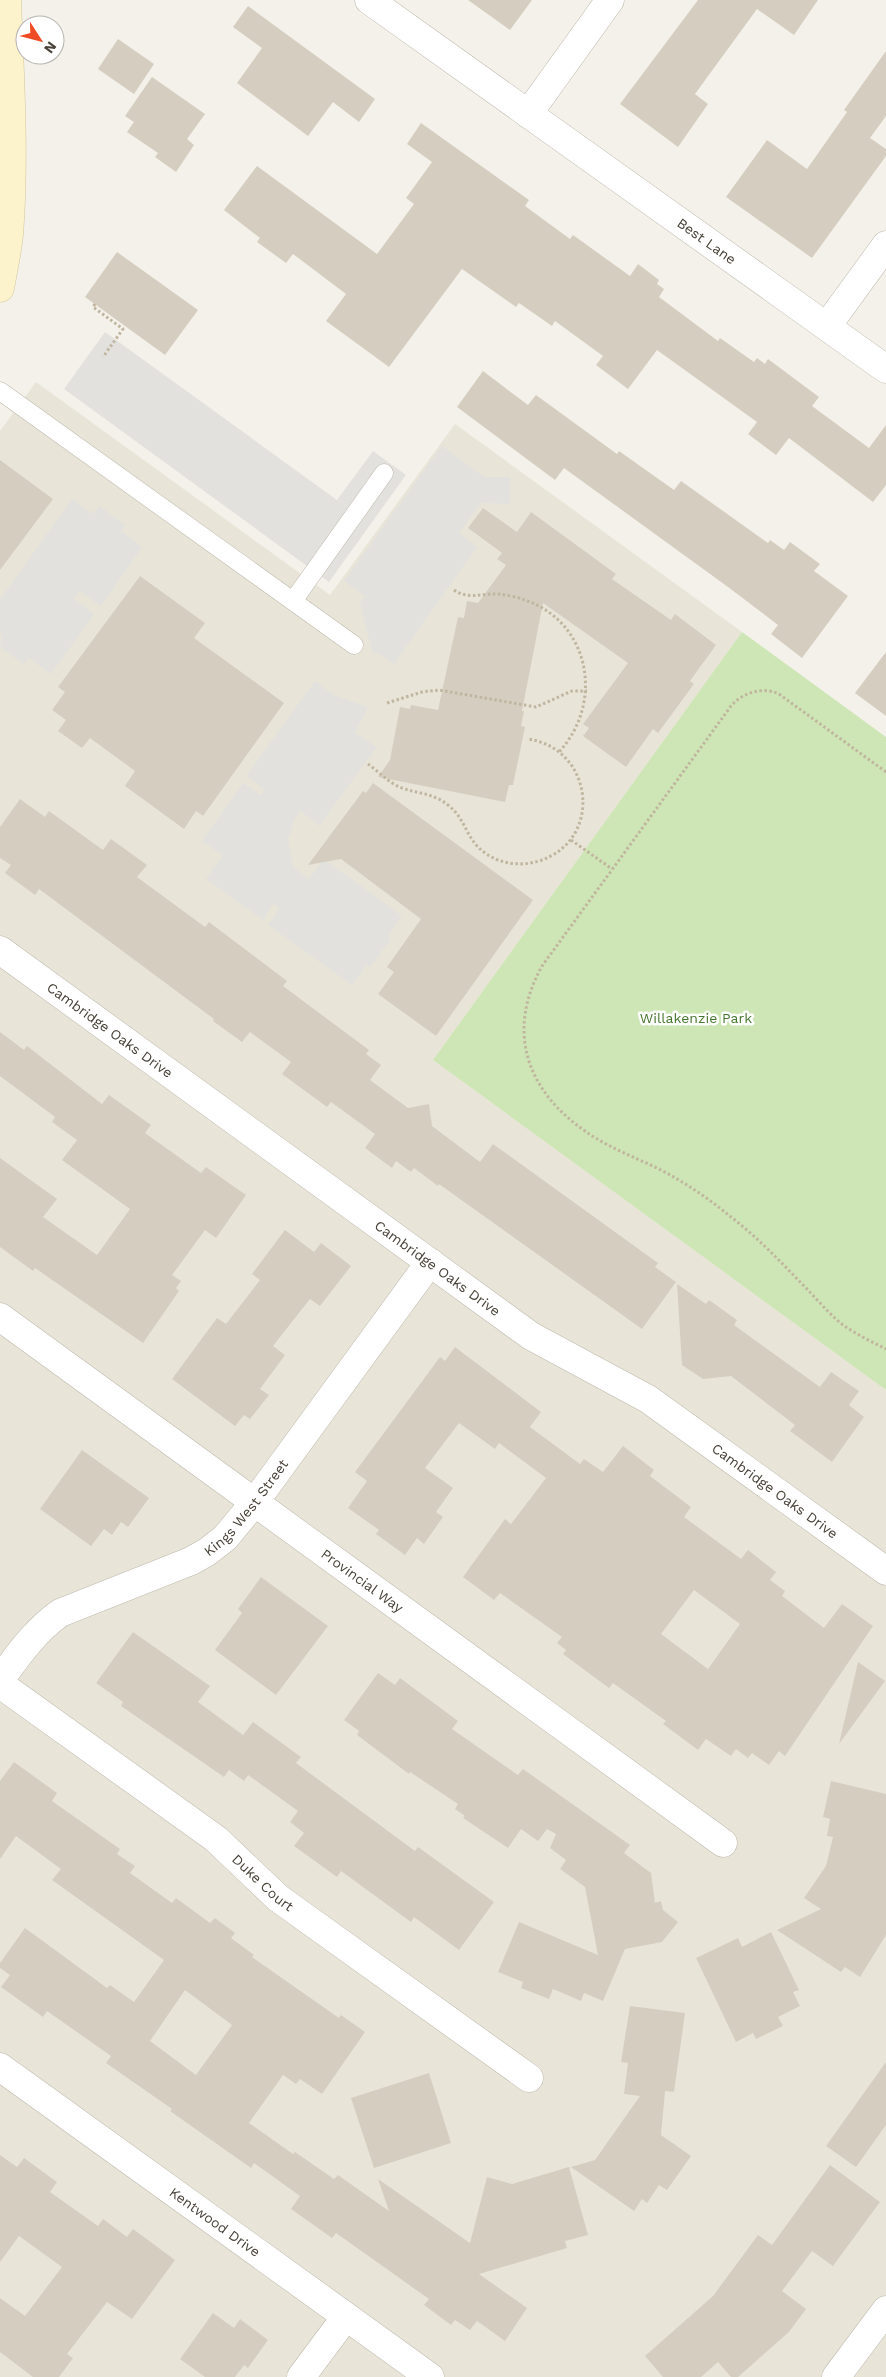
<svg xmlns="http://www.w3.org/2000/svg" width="886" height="2377" font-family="'Work Sans',sans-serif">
<rect width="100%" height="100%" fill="#f4f1ea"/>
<polygon fill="#e8e4d8" points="36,382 330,595 455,424 742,632 433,1060 886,1390 886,2377 0,2377 0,431"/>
<polygon fill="#cee6b5" points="742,632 886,737 886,1390 433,1060"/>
<g fill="#e3e1de">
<polygon points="105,332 337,500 373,451 406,475 329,582 64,389"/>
<polygon points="442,446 484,477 510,477 510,504 481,503 459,533 477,547 394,664 378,653 373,654 360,603 365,596 344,581"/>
<polygon points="72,499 93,514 99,506 125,525 121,531 142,547 101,606 80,591 74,599 94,614 51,674 29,658 24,664 0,647 2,636 0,634 0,600"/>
<polygon points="315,681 334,695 368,707 355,733 377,747 319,826 301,811 294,820 288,840 293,867 309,879 324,859 402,916 388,936 391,939 370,967 367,965 352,985 268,925 280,908 273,904 263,920 206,879 223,855 202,841 243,783 261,795 264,789 246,776"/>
</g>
<g fill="#d5cec0" fill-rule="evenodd">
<polygon points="468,0 532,0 510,30"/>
<polygon points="698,0 818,0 794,35 757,9 695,94 708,104 678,147 620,104"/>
<polygon points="248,6 375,99 359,122 333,102 308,136 237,83 262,48 233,27"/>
<polygon points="118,39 154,64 134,94 98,69"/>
<polygon points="886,51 886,116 870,138 886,149 886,156 812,258 726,197 767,140 807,169 847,112 844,110"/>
<polygon points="152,77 205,114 187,139 194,145 176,172 155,157 158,153 127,132 134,122 125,116"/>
<polygon points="421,123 529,200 525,206 570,239 573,235 630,276 638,264 659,280 657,284 664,289 659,297 718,341 720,338 754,362 757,358 765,364 768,359 819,397 812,406 869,448 886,425 886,485 873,502 789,438 776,455 748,434 757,422 657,350 628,389 596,365 603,356 555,321 552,326 519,303 516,307 462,269 389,367 326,321 346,294 293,254 286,263 257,242 260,238 224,210 257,166 377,254 414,204 406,198 432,162 407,144"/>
<polygon points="117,252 198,310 165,355 85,297"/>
<polygon points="483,371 528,405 536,395 617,454 619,451 674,490 681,481 768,543 770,540 784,550 790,542 820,564 814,571 848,596 802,658 771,634 778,625 728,587 564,468 555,480 457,407"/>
<polygon points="0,460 53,499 0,570"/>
<polygon points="483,508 517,532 531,512 616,574 612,579 671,620 675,614 716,645 690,681 694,684 658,733 653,729 626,767 583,736 589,728 583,724 628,663 543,603 522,711 524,711 521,726 525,727 513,785 509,785 505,802 378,777 390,760 400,707 410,709 411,705 438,710 458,617 464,618 467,601 478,603 506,565 497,559 502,553 468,528"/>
<polygon points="140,576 205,623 194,638 284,703 203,816 196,811 184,829 125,786 135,771 90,738 82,748 58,731 66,720 52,710 65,692 58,687"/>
<polygon points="886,652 886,716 855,693"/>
<polygon points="373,783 533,900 436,1036 378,994 394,972 387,967 421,919 341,859 308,865 363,791 366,793"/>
<polygon points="20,799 45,817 49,811 103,850 111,839 147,865 137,877 205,927 209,922 287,981 283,986 369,1050 366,1054 381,1065 370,1080 408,1108 429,1104 432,1126 480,1162 493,1144 658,1263 655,1267 676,1282 642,1329 439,1184 438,1186 414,1168 411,1172 396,1161 392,1168 365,1148 375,1134 331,1102 327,1107 282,1074 291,1062 250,1032 242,1042 213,1021 214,1019 39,889 35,895 5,873 11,865 0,858 0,827"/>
<polygon points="0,1032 24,1050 27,1046 102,1104 109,1095 151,1125 145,1133 201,1173 206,1167 246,1195 216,1238 205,1230 175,1271 172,1275 181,1281 176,1288 179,1291 143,1343 35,1268 33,1271 0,1247 0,1158 57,1199 43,1217 97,1255 130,1209 62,1160 77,1140 52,1122 55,1117 0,1076"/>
<polygon points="285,1230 314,1252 321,1243 351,1266 320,1306 310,1299 273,1346 285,1355 260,1389 269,1395 250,1419 244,1415 235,1426 172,1379 217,1318 226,1324 260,1280 252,1274"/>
<polygon points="677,1284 706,1304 709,1300 737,1320 734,1325 820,1387 831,1372 859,1391 849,1405 864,1417 832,1462 790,1431 795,1425 731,1376 703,1379 682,1365"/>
<path d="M455,1347l86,65 -11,15 50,37 4,-5 19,13 20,-26 31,24 -4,6 41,31 -7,10 57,42 7,-9 28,22 -6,8 15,11 -3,5 42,32 18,-24 31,22 -88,130 -6,-5 -10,14 -17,-12 -4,5 -12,-9 -5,7 -25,-17 -8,11 -35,-26 3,-3 -53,-38 -4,5 -46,-34 3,-4 -9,-7 5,-6 -62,-44 -6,7 -31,-23 42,-58 6,5 35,-46 -47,-35 -4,6 -36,-26 -34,45 28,20 -17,24 7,5 -19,27 -7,-6 -12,17 -29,-21 3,-4 -31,-22 19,-27 -12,-9 85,-115 5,4zM694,1590l46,34 -32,45 -47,-35z"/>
<polygon points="82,1450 149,1498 128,1527 121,1522 112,1535 104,1529 91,1546 40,1509"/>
<polygon points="261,1577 328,1626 276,1695 215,1650 242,1613 238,1609"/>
<polygon points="133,1632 210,1686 198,1702 243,1735 253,1722 301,1757 296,1763 415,1851 418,1847 494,1902 459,1950 414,1917 411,1922 341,1871 337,1877 294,1846 304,1833 290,1822 298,1811 248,1775 244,1781 229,1770 224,1777 121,1706 123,1702 96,1683"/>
<polygon points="858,1662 885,1681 839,1744"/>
<polygon points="378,1673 395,1685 400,1678 458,1721 452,1729 518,1775 523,1769 630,1845 624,1853 651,1873 655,1903 661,1901 663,1910 678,1922 662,1942 625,1949 603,2001 584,1993 581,2001 553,1989 549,1999 521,1988 523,1982 498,1972 519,1922 598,1955 585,1887 560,1869 566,1860 550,1848 556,1834 547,1829 538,1841 521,1829 508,1848 463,1818 465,1816 455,1809 458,1804 410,1772 409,1774 357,1735 359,1731 344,1720"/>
<path d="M14,1762l43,31 -5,8 68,48 -3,5 18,12 -5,7 42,30 4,-5 34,25 5,-5 20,15 -4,5 23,17 -2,2 87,61 2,-3 24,17 -43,62 -22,-15 -4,5 -13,-9 -34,48 44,31 2,-2 39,27 4,-4 51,36 -11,-32 92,64 17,-66 25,7 57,-17 19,68 -23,6 2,7 -88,26 48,34 -22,33 -28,-20 -7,9 -15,-10 -4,5 -27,-20 5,-6 -93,-66 -4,5 -41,-29 9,-13 -46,-33 -3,5 -81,-57 2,-2 -66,-46 5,-7 -64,-45 -4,6 -42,-30 9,-12 -10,-7v-5l25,-35 82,60 3,-3 24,17 30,-42 -112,-80 9,-11 -45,-33 -16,23v-78zM185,1990l47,35 -36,50 -46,-34z"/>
<polygon points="831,1781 886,1794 886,1935 860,1977 845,1967 841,1972 777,1930 821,1909 804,1898 826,1866 833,1837 827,1836 830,1819 823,1817"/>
<polygon points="771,1932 799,1990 793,1992 800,2006 778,2017 783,2026 756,2039 753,2033 736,2042 696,1958 738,1938 742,1947"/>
<polygon points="630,2006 685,2013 674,2092 665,2091 661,2135 691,2156 667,2190 659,2185 647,2203 642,2199 634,2211 571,2167 595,2160 640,2096 624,2094 628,2063 621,2062"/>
<polygon points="886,2062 886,2125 856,2167 826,2146"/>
<polygon points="429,2073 451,2143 374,2168 351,2098"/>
<polygon points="0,2155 17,2167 24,2158 57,2182 50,2192 98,2226 103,2219 127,2237 133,2229 175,2260 132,2319 107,2302 67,2354 73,2358 59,2377 33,2377 0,2352 0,2298 25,2316 62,2267 19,2236 0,2262"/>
<polygon points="830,2165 880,2202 833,2266 812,2251 782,2291 806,2309 789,2332 738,2377 731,2377 718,2362 701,2377 663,2377 645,2356 713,2296 758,2235 772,2245"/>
<polygon points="213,2313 234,2328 240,2319 268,2340 248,2368 244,2365 235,2377 205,2377 180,2359"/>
</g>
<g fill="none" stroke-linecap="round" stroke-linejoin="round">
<g stroke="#bfbaad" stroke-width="19">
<g id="lane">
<polyline points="0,391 354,645"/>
<polyline points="293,601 384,473"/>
</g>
</g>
<g stroke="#bfbaad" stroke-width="29">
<g id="street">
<path id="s1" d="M369,0l517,369"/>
<polyline points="528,114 610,0"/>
<polyline points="827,326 886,245"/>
<path id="s2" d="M0,950l531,386 117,63 238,172"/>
<path id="s3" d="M0,1317l723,526"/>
<path id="s4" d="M0,1680c18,-25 35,-49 60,-67l131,-52 16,-9 18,-14 29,-35 176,-241"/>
<path id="s5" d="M0,1684l216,155 62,59 251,180"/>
<path id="s6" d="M0,2067l430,310"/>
<polyline points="301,2377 345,2318"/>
<polyline points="836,2377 886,2310"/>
</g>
</g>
<g stroke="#d1c69c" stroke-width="29">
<path id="secondary" d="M0,288c3,-17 7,-35 9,-53 6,-77 1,-157 -2,-235"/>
</g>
<g stroke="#c0b69f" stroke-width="3" stroke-dasharray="2.5 2.5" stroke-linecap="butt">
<polyline points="95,304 93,307 123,329 103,357"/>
<path d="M454,590c14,10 29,3 45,4 8,1 18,3 26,6 66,23 79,103 34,152"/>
<polyline points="387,703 422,692 439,690 536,707 572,691 587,691"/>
<path d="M368,764c10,7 22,20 34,24 17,6 31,5 46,17 22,17 16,41 50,55 13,5 28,5 41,1 66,-21 54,-114 -12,-122"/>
<path d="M886,772l-107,-78c-17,-8 -37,-1 -48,12l-189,260c-36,65 -16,124 43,165 26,19 59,29 87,45 21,12 41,26 59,41 26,20 49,44 72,68 13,13 25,28 40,40 13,9 29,17 43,24"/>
<polyline points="571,840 612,869"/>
</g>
<use href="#lane" stroke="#fff" stroke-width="18"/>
<use href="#street" stroke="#fff" stroke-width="28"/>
<use href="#secondary" stroke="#fcf2cc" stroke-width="28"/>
</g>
<g text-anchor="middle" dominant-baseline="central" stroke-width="5" stroke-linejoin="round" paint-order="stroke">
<g font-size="14" fill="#484238" stroke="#fff">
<text stroke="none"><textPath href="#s1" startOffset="415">Best Lane</textPath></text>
<text stroke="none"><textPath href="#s2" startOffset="136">Cambridge Oaks Drive</textPath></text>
<text stroke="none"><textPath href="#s2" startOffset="541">Cambridge Oaks Drive</textPath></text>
<text stroke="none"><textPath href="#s2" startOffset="946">Cambridge Oaks Drive</textPath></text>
<text stroke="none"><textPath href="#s4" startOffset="309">Kings West Street</textPath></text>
<text stroke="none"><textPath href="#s3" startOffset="448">Provincial Way</textPath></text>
<text stroke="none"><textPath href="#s5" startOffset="330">Duke Court</textPath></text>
<text stroke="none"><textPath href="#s6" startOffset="265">Kentwood Drive</textPath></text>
</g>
<g font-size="14" fill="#47772e" stroke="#fff">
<text x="696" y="1018">Willakenzie Park</text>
</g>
</g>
<g transform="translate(40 40) rotate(126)"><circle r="24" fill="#ffffff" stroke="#b6b3af"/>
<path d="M0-4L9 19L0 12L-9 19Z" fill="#ef4c26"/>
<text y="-8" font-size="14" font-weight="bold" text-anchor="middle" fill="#484238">N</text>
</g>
</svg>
